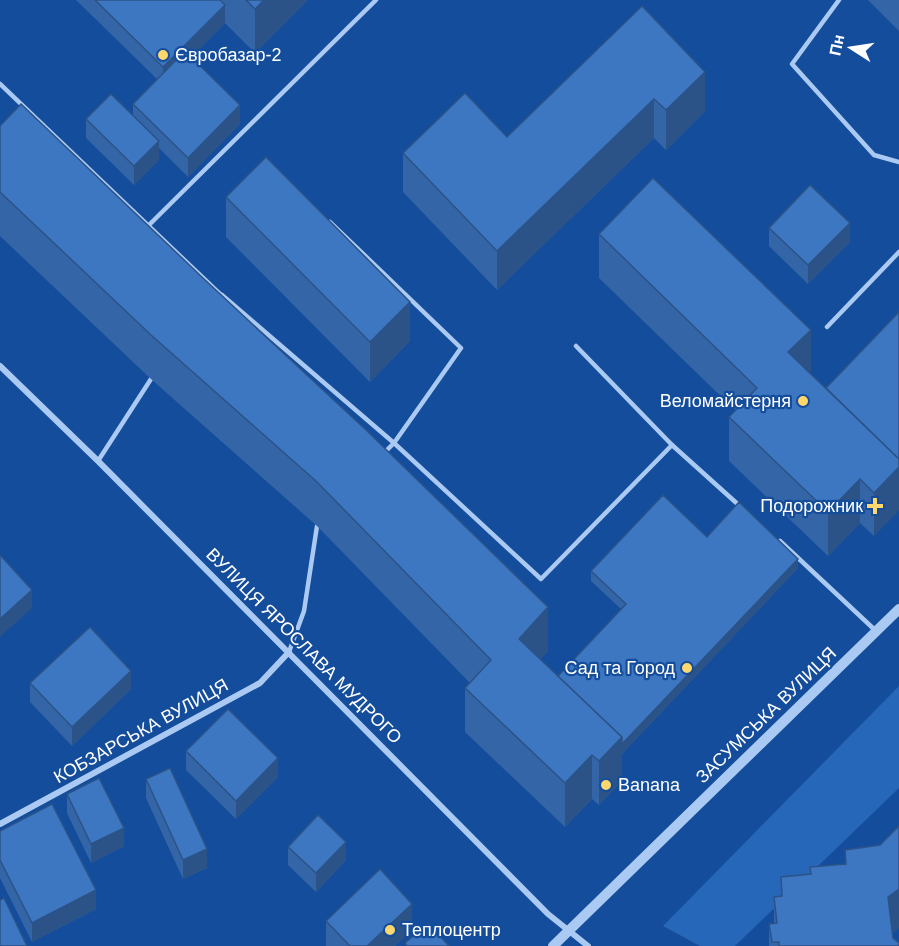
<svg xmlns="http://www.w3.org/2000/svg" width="899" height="946" font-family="Helvetica,sans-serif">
<rect width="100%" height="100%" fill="#144d9b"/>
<polygon fill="#2767b9" points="899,686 899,788 735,946 700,946 663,926"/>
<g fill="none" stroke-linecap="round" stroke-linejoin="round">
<g stroke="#aacaf3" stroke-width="4.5">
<polyline points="839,0 792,64 874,155 899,162"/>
<polyline points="0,84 222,296"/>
<polyline points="330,222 461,348 394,443 384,453"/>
<polyline points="149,225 376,0"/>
<polyline points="222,295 394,443 541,579 672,445"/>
<polyline points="827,327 899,252"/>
<polyline points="576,346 672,445 742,508"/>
<polyline points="98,461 151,379"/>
<polyline points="780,541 876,631"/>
<polyline points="289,652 304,611 317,526"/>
</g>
<g stroke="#aacaf3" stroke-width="6">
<polyline points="0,366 98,461 548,914 588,946"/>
<polyline points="0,824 260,683 289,652"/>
</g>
<polyline stroke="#aacaf3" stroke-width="10" points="553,946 899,609"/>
</g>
<g fill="#3466a7">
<polygon points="76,0 308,0 255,53 225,23 191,57 240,124 188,177 159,148 159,160 134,185 86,138 86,119 133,116 133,104 157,79"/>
<polygon points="868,0 899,0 899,31"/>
<polygon points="642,6 705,111 666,150 654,138 497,290 403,192 403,153 507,137"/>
<polygon points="0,126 548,651 540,659 558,676 621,609 591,581 591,571 707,537 798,568 622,754 622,781 599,805 592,799 565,827 465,732 465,688 470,683 317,526 151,379 0,236"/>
<polygon points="226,197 410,341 370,382 226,237"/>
<polygon points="769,228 850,242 808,284 769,246"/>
<polygon points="599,234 810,374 826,388 899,312 874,536 860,523 828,556 729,461 729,417 736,411 599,278"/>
<polygon points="30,683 131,689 72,746 30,702"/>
<polygon points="186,751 278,777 236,819 186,770"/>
<polygon points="146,779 207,868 183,879 146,798"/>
<polygon points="67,794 124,846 91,863 67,813"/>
<polygon points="0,831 96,909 32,942 0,878"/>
<polygon points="288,847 346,860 316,892 288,865"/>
<polygon points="845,850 892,933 893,938 899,946 769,946 769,924 774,924 774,897 781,896 781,877 810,874 810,867 845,864"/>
<polygon points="326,921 412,930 395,946 326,946"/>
</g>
<g fill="#2b5388">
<polygon points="264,0 308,0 255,53 255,9"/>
<polygon points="225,5 225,23 163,86 163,67"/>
<polygon points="705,72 705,111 666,150 666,110"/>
<polygon points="654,99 654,138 497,290 497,251"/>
<polygon points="240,105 240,124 188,177 188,158"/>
<polygon points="159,141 159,160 134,185 134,166"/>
<polygon points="850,223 850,242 808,284 808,265"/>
<polygon points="410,302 410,341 370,382 370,342"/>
<polygon points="811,330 811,373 788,352"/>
<polygon points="899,467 899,511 874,536 874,493"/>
<polygon points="860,479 860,523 828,556 828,512"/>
<polygon points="798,559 798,568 622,754 622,781 599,805 599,761"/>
<polygon points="32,590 32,608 0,637 0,619"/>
<polygon points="548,607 548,651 519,682 519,639"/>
<polygon points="131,671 131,689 72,746 72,727"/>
<polygon points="592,755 592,799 565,827 565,783"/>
<polygon points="278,758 278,777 236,819 236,801"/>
<polygon points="124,828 124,846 91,863 91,844"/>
<polygon points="346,842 346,860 316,892 316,873"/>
<polygon points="207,849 207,868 183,879 183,860"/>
<polygon points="899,889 899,928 888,937 888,897"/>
<polygon points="96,890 96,909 32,942 32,923"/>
<polygon points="412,904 412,930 395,946 367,946"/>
</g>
<g fill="#3d77c2" stroke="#2b5388" stroke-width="1.5">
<polygon points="95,0 220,0 225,5 163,67"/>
<polygon points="246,0 264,0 255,9"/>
<polygon points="642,6 705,72 666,110 654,99 497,251 403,153 465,93 507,137"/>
<polygon points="185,51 240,105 188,158 133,104"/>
<polygon points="111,94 159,141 134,166 86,119"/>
<polygon points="21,104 204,279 366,430 548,607 519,639 622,737 599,761 592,755 565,783 465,688 491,660 317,482 151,335 0,192 0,126"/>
<polygon points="266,157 410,302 370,342 226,197"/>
<polygon points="653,178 811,330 788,352 899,459 899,467 874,493 860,479 828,512 729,417 757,388 599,234"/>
<polygon points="810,185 850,223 808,265 769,228"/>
<polygon points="899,312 899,459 826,388"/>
<polygon points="663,495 707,537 739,502 798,559 622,744 622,737 558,676 626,604 591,571"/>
<polygon points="0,555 32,590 0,619"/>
<polygon points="90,627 131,671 72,727 30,683"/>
<polygon points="228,709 278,758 236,801 186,751"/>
<polygon points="170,768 207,849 183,860 146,779"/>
<polygon points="99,778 124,828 91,844 67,794"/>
<polygon points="52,804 96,890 32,923 0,860 0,831"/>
<polygon points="318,815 346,842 316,873 288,847"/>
<polygon points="899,826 899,889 888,897 893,938 899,943 899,946 779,946 779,942 772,942 769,924 777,923 774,897 782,896 781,877 811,874 810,867 846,864 845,850 880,845"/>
<polygon points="380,869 412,904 367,946 350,946 326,921"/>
<polygon points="4,898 27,946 0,946 0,900"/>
<polygon points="428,923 449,946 407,946 405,943"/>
</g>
<g fill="#ffd76c" stroke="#144d9b" stroke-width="2">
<circle cx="163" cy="55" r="6"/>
<circle cx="803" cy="401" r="6"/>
<path d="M872 497h6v6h6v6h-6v6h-6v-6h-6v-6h6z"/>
<circle cx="687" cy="668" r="6"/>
<circle cx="606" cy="785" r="6"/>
<circle cx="390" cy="930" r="6"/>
</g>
<g text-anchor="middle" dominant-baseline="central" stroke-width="4.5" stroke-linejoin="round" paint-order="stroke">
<g font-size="18" fill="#fff" stroke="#144d9b" text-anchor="start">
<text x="175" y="55">Євробазар-2</text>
<text x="791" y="401" text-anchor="end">Веломайстерня</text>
<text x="863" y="506" text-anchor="end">Подорожник</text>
<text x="675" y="668" text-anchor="end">Сад та Город</text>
<text x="618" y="785">Banana</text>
<text x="402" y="930">Теплоцентр</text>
</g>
<g font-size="18" fill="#fff" stroke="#144d9b">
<text transform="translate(304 646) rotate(45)">ВУЛИЦЯ ЯРОСЛАВА МУДРОГО</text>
<text transform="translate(766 715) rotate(-44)">ЗАСУМСЬКА ВУЛИЦЯ</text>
<text transform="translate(141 731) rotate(-29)">КОБЗАРСЬКА ВУЛИЦЯ</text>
</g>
</g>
<g transform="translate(851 48) rotate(282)" stroke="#144d9b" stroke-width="4.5" paint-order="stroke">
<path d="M0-4.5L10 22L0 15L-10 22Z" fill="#ffffff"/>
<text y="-9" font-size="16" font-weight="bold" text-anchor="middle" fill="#ffffff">Пн</text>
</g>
</svg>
